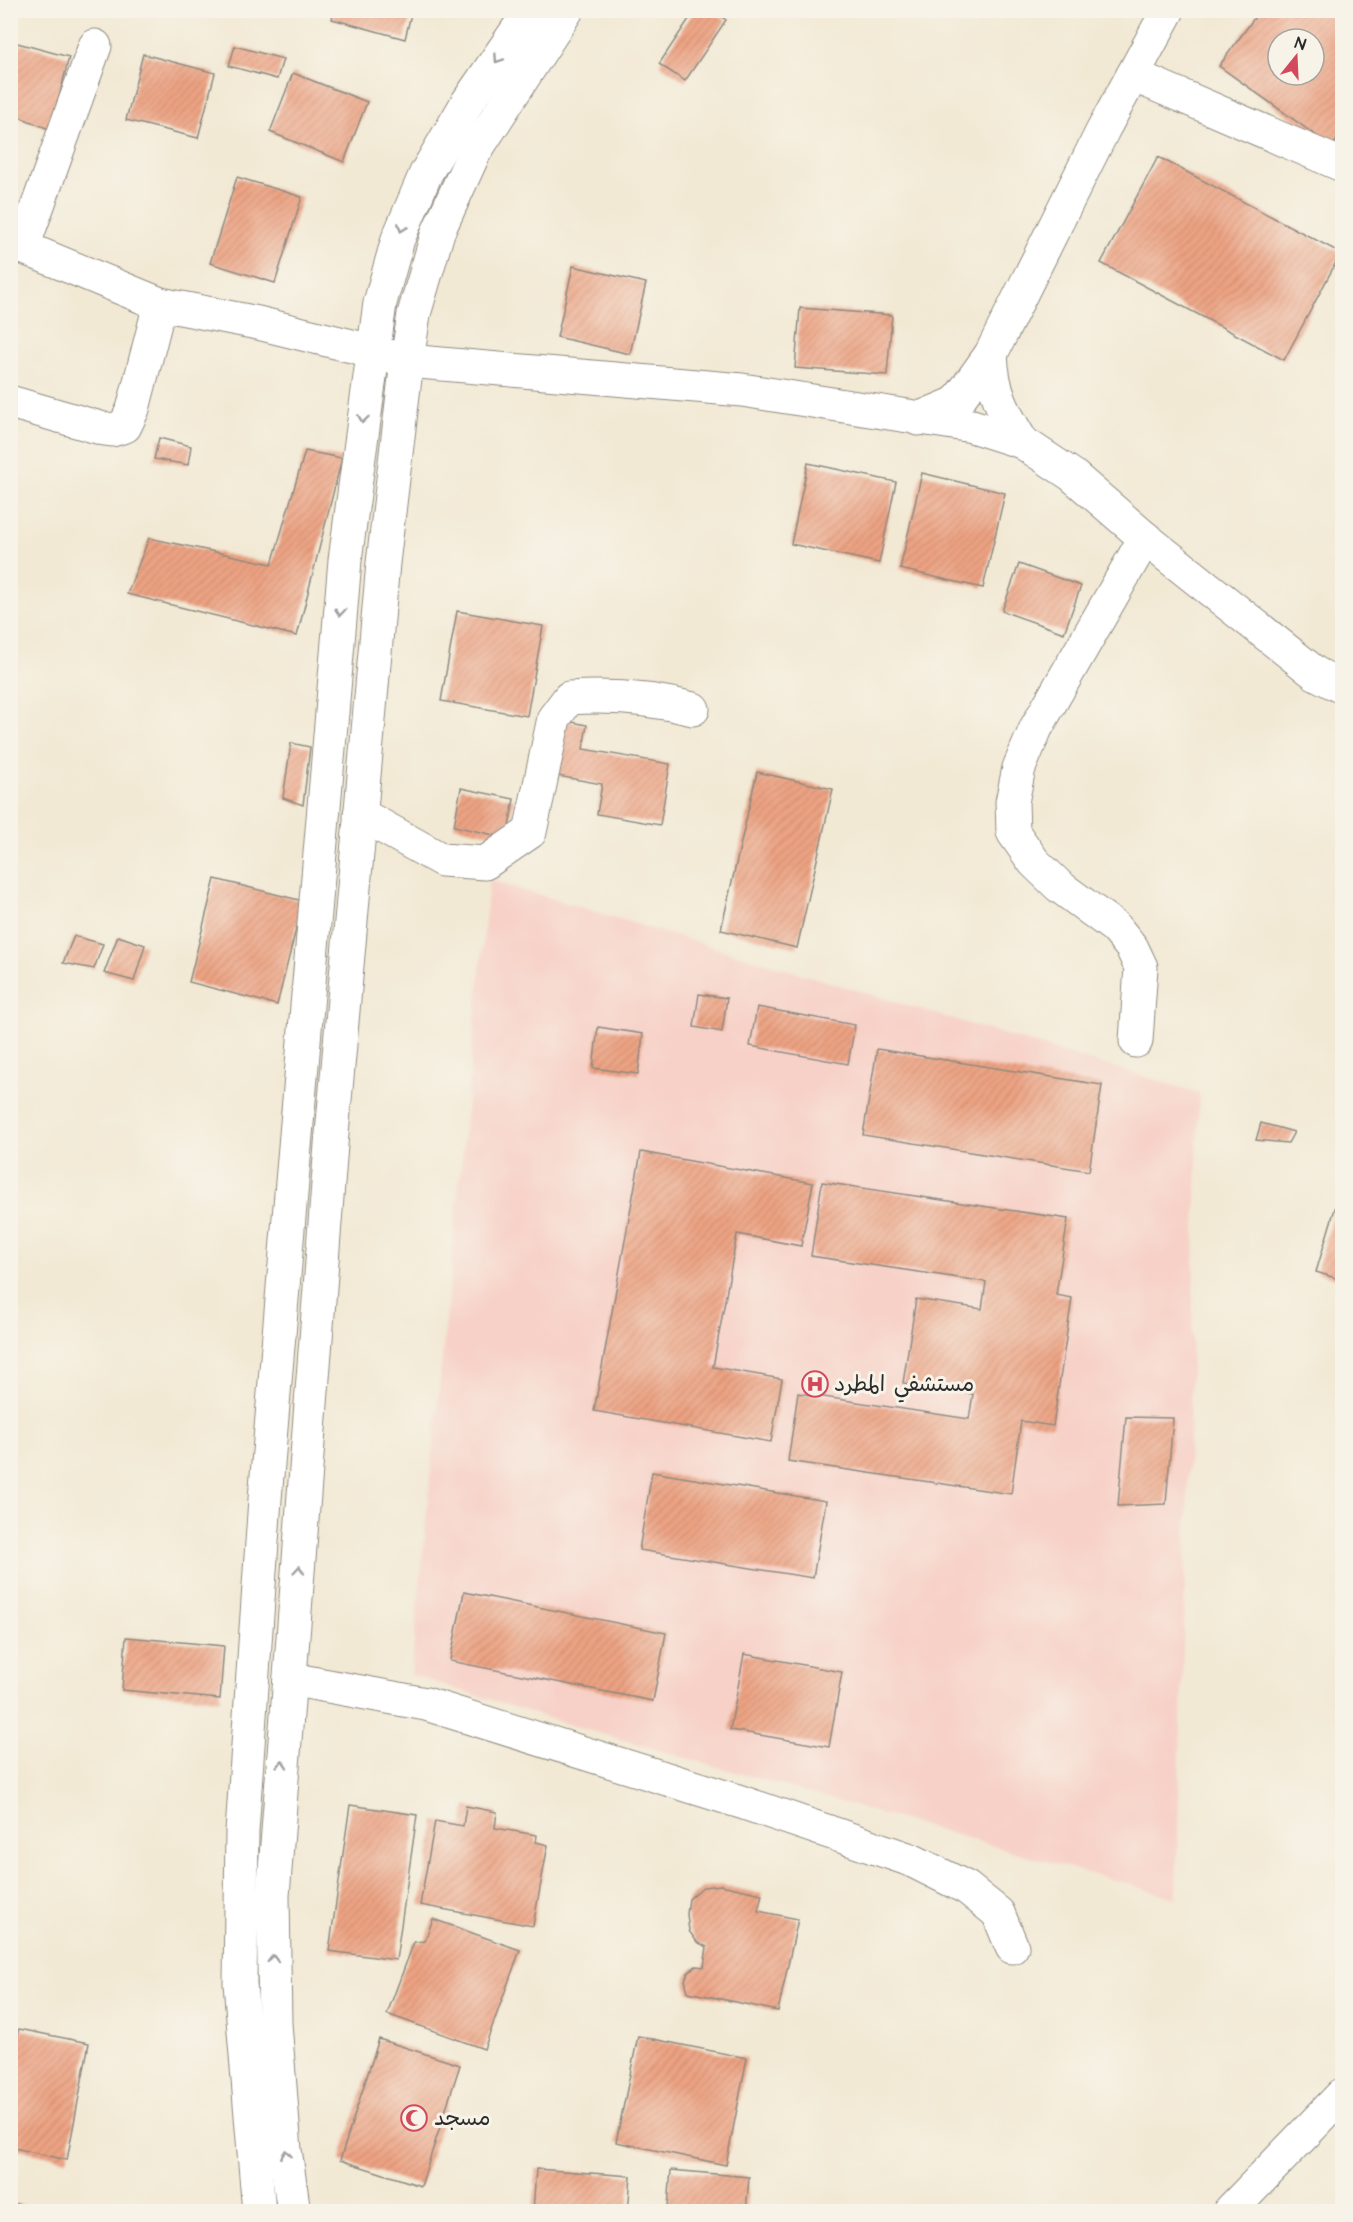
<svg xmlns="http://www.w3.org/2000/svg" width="1353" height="2222" font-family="'Architects Daughter','Playpen Sans Arabic',sans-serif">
<defs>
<pattern id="building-hatch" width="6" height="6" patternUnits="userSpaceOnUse" patternTransform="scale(1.5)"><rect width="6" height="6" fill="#eda383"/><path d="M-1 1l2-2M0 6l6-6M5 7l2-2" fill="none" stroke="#cb8c71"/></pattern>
</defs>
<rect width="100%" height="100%" fill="#f7f3e8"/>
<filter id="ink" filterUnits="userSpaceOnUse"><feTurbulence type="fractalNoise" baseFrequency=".0167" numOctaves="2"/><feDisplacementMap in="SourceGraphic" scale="12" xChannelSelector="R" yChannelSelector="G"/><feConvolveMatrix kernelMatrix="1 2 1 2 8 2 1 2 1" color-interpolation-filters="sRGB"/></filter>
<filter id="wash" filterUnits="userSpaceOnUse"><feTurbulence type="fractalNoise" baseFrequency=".008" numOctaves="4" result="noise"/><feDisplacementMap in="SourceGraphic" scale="24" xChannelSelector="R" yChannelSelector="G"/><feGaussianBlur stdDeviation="1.35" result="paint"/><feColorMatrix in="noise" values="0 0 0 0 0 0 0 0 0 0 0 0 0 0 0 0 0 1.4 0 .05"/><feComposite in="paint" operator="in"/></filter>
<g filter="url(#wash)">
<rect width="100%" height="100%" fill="#f2e9d4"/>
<polygon fill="#f7d1c7" points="489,880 1199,1093 1176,1898 574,1726 411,1675"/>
<g id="blocks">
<g fill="url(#building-hatch)" fill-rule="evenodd">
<polygon points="334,10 412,10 405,39 332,19"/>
<polygon points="695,10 711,10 726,20 685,81 659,64"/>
<path d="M1260,10h82v122l-10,15 -113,-81zM1278,39h36v36h-36z"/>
<polygon points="10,41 69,57 51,130 10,113"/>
<polygon points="235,46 283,59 277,79 229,66"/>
<polygon points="143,54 215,73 198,138 126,120"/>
<polygon points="293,73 367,102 344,162 270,132"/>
<polygon points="1158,157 1341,253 1284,360 1101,263"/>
<polygon points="237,177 302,197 275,283 210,263"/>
<polygon points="573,266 646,283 630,354 557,337"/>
<polygon points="800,308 892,315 887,375 795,368"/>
<polygon points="159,438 191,446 188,465 154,459"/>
<polygon points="305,451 342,458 297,636 127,594 149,538 272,564"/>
<polygon points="808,463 896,482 879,563 791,544"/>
<polygon points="922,473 1005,493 983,588 900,569"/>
<polygon points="1019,564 1081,586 1064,633 1002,611"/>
<polygon points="457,611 543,626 527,716 441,701"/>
<polygon points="562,720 587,725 583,749 670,764 660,825 597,814 602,784 552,775"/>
<polygon points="291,743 310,747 303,805 283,798"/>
<polygon points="757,772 833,789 797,948 721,930"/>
<polygon points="461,788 514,799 507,838 454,826"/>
<polygon points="215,879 303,901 277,1005 189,982"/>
<polygon points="74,936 103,944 94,969 63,963"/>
<polygon points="118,936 145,945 134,981 104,973"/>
<polygon points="699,994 727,998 722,1032 694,1027"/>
<polygon points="757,1007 855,1025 848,1064 750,1046"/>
<polygon points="598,1027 643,1034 638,1074 593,1068"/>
<polygon points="877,1049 1102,1085 1089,1171 863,1135"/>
<polygon points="1261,1123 1294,1132 1288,1143 1256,1140"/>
<polygon points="641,1152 813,1183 801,1246 737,1234 713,1367 782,1379 771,1442 594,1411"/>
<polygon points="822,1182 1068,1219 1056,1295 1072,1298 1053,1426 1021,1421 1011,1494 788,1461 798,1393 969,1419 973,1394 903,1383 916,1299 982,1309 986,1282 811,1256"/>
<polygon points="1342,1185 1342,1280 1316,1272"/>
<polygon points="1126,1417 1173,1418 1166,1504 1118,1506"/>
<polygon points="652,1472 826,1501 813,1578 639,1550"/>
<polygon points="464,1592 666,1633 653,1701 450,1661"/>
<polygon points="126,1637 224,1646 220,1699 122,1690"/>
<polygon points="744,1654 842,1672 829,1747 730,1730"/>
<polygon points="350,1805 417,1815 396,1960 329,1951"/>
<polygon points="466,1806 497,1812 495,1828 537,1835 536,1842 548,1845 533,1926 420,1905 435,1821 463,1826"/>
<polygon points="721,1885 762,1894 758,1911 798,1919 778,2011 688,1992 685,1980 688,1973 696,1966 704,1967 707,1947 697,1942 689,1931 687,1914 689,1899 703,1887"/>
<polygon points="433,1919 520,1950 484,2049 387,2014 414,1942 425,1941"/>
<polygon points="19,2029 89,2043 67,2160 10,2147 10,2058"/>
<polygon points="638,2036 747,2058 726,2165 616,2142"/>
<polygon points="379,2039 460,2065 421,2186 340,2160"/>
<polygon points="536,2169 631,2176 628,2212 533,2212"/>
<polygon points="671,2170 749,2177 746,2212 646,2212 646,2205 668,2207"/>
<polygon points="10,2203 45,2210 45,2212 10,2212"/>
</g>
</g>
</g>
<g filter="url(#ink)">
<use href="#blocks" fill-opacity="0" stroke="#8e8a80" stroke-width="1.5"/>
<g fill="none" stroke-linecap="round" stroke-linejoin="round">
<g stroke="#8e8a80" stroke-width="35">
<g id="street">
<polyline points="1133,75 1342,165"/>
<polyline points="23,247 95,46"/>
<polyline points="380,354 407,361 742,390 972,426 1022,442 1072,475 1145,538 1315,673 1342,687"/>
<path d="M991,354c2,38 11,56 31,88"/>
<polyline points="10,402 104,429 112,430 125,426 133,409 160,304"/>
<polyline points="918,419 956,403 991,354 1103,130 1168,10"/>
<path d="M360,814l82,46 43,3 45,-31 24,-114 15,-20c43,-3 82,0 124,11"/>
<polyline points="1136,1041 1141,967 1132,948 1116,928 1059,886 1034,862 1013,832 1012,802 1019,768 1036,728 1145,538"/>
<polyline points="290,1679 426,1704 741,1802 911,1860 967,1888 998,1913 1012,1947"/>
<polyline points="1229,2212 1342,2095"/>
</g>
</g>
<g stroke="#8e8a80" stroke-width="35">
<g id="secondary">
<polyline points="10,242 160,304 258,323 372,351"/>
<polyline points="259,2212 240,1983 242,1832 265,1499 345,560 380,303 398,239 426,173 467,103 531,10"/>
<polyline points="294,2212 285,2150 275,2024 273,1896 331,1145 383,563 407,361 414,314 438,232 474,153 567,10"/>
</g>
</g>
<use href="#street" stroke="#fff" stroke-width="33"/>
<use href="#secondary" stroke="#fff" stroke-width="33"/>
</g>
<defs><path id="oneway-chevron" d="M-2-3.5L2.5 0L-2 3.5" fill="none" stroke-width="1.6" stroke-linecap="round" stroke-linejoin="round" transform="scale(1.5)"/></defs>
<g stroke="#a0a0a0">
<use href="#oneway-chevron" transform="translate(498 59) rotate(124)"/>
<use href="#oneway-chevron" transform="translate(402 228) rotate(111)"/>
<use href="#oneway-chevron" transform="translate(363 419) rotate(98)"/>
<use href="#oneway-chevron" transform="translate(340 612) rotate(95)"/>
<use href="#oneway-chevron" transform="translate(299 1570) rotate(-85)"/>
<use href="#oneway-chevron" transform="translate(282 1764) rotate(-85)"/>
<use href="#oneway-chevron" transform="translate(273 1959) rotate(-89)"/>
<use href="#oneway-chevron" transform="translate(286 2154) rotate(-97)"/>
</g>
</g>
<defs>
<g id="hospital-ring" transform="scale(1.35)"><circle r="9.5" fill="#f7f3e8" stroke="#d1495b" stroke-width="1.5"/><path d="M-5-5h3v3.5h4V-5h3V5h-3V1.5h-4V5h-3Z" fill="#d1495b"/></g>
<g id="mosque-ring" transform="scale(1.35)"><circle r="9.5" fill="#f7f3e8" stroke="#d1495b" stroke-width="1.5"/><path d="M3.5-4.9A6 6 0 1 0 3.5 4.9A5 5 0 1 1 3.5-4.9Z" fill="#d1495b"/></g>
</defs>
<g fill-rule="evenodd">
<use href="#hospital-ring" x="815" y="1384"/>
<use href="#mosque-ring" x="414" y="2118"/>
</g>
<g text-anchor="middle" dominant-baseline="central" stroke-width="6" stroke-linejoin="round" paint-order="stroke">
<g font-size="22" fill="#2b2b2b" stroke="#f7f3e8" text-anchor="start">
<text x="834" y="1384">مستشفي المطرد</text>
<text x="434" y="2118">مسجد</text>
</g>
</g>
<rect width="1353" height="2222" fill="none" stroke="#f7f3e8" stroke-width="36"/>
<g transform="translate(1296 57) rotate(18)"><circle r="28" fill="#f7f3e8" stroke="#a5a39c" stroke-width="1.5"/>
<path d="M0-4.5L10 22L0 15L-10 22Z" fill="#d1495b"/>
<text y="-9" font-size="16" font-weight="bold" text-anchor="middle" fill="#2b2b2b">N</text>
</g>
</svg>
